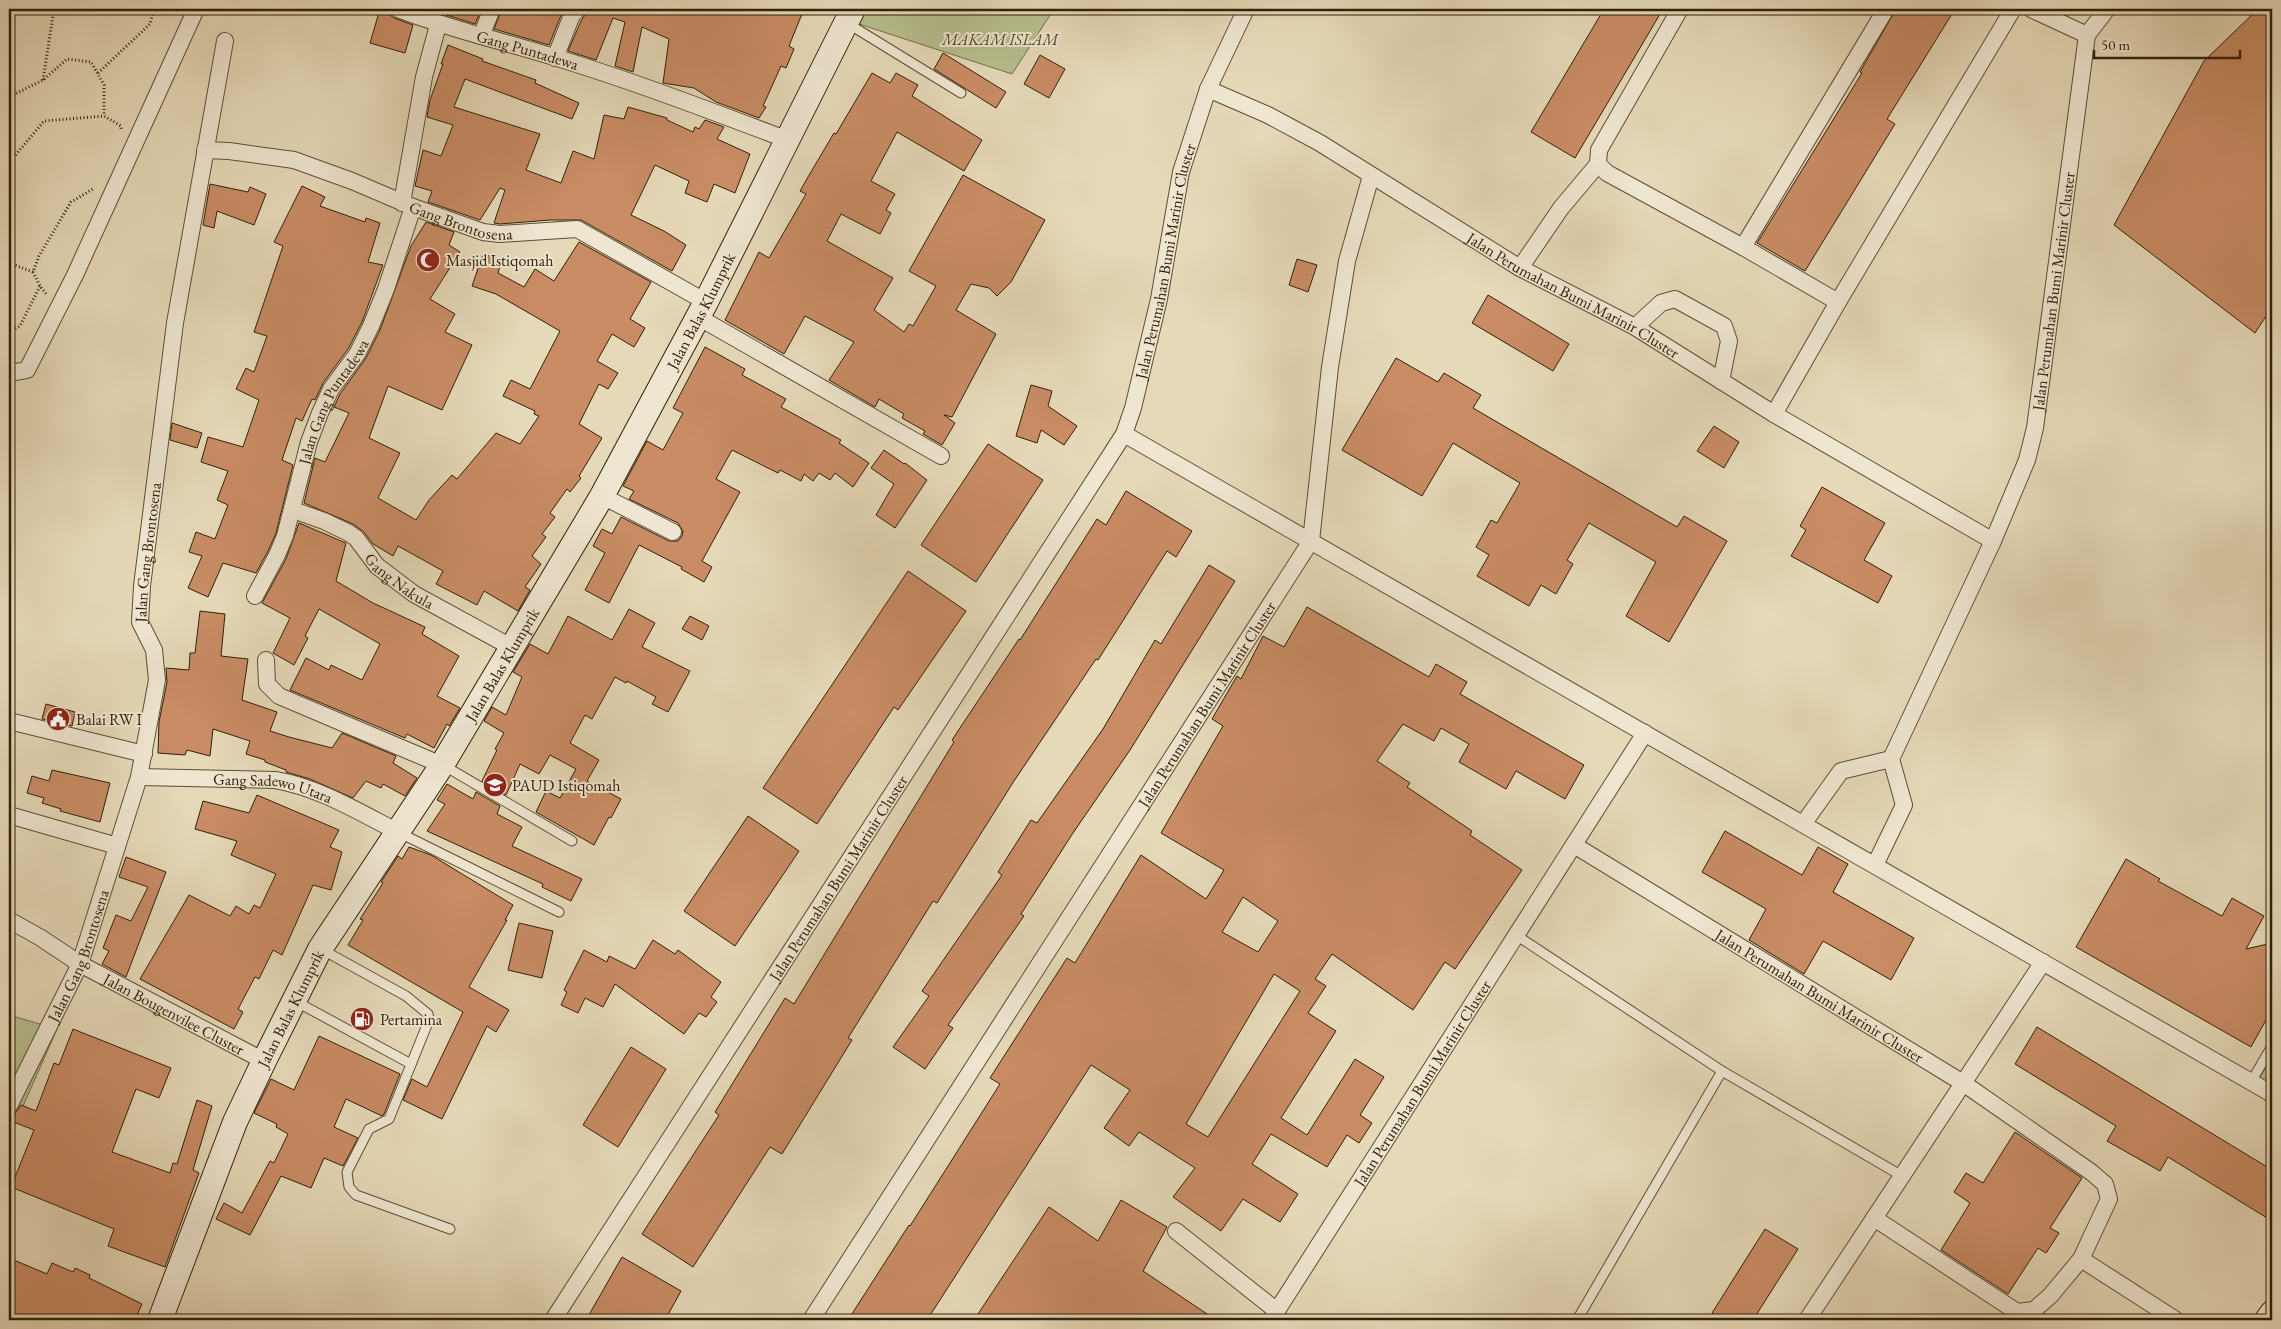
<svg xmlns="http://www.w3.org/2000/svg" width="2281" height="1329" font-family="'EB Garamond',serif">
<rect width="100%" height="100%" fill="#e6d9b8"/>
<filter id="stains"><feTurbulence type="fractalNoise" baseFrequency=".004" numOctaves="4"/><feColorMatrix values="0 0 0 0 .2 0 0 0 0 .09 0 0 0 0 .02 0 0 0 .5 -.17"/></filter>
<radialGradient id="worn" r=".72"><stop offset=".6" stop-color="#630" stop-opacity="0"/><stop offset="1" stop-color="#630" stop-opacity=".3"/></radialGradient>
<g fill="#b7bf8e" stroke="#74704b">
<polygon points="866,9 1054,9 1012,74 859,24"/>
<polygon points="9,1015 57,1029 9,1138"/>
<polygon points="2272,1056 2272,1089 2258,1081"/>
</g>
<g fill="#c98c65" stroke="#302008" fill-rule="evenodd">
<polygon points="380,9 388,9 390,15 394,18 413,25 405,53 370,43"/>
<polygon points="427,9 468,9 480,13 475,24"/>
<polygon points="502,9 552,9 562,13 549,45 494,29"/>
<polygon points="591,9 804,9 789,46 794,49 786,68 781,66 763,106 766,107 759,118 716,102 694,88 663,83 669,39 642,27 633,72 615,66 625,22 613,18 596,60 568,51 581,21 587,12 590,13"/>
<polygon points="1604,9 1663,9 1575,158 1531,132"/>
<polygon points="1896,9 1955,9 1887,119 1895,124 1805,271 1757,243 1862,73 1860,72"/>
<polygon points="2258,9 2272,9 2272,307 2255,333 2114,225 2204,61"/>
<polygon points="448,45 483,59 482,61 536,80 535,83 579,103 572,119 465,79 454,107 540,134 526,170 561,183 573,151 594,159 604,115 624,119 628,107 667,118 667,120 693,132 695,127 699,129 705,120 724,127 717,139 750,154 735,193 714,184 707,202 685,193 689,181 655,165 631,215 664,231 686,245 672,271 581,220 550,220 500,224 494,223 505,190 500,188 480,220 428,202 432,191 415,186 423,150 441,156 453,125 427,117 430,100 443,64 441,64"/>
<polygon points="943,53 1006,92 996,108 934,69"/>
<polygon points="1040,55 1065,69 1049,98 1024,84"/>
<polygon points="872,73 890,83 896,73 918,85 912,96 982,140 964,171 897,132 871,181 895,194 886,210 891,213 880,234 841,214 827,241 893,278 874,310 904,332 909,324 913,326 936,286 909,271 963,175 1045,220 1011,282 997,296 989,288 971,284 956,310 996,334 952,417 944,415 955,423 942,445 923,434 925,431 902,418 904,414 879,399 875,407 829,380 854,342 805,316 784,354 725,320 759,252 769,258 806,194 800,191 808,177 834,133 836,134"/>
<polygon points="210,184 248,192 250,187 266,194 254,225 217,211 214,228 203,225"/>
<polygon points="302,186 325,197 320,206 365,222 366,218 380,223 368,262 383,265 362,322 348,349 323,383 315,400 312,399 302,421 296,418 282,460 293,465 276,533 268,551 256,573 223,563 208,597 188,588 202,556 189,552 196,532 215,539 228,505 217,500 228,471 201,462 208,437 243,447 259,400 236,389 246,368 254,372 267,336 254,332 283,246 274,242"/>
<polygon points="426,222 454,232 449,245 460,252 430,299 455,314 445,332 472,345 442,410 388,386 369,438 400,453 378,498 416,520 429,500 452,475 457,479 496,433 520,444 539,416 534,414 535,411 503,396 511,380 530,389 560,331 496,294 472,286 483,254 502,260 498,273 524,287 535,269 554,281 579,242 651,282 630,319 645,328 634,347 612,334 597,361 618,373 608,389 599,384 579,424 602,438 579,476 581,478 570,492 567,489 550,513 555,517 542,534 546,537 532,556 541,564 525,587 530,590 518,611 484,591 477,605 436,584 443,571 398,546 393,556 373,544 364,532 353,524 304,503 315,458 325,462 349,413 334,407 340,394 366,358 380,330 411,246"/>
<polygon points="1297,259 1317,265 1308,292 1289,285"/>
<polygon points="1488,295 1569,344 1553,371 1472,323"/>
<polygon points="705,347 745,369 742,375 786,399 781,407 841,440 839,443 869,463 853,487 835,473 830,480 819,473 813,481 804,474 801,481 780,470 778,473 732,450 716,479 740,492 702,561 712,567 704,582 681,569 682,567 639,545 609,603 585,590 605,553 593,546 602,529 612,534 621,517 669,541 678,541 682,536 683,531 678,523 629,499 634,491 623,486 647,441 663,450 683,413 673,408"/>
<polygon points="1396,358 1438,382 1444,373 1481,395 1473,408 1677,527 1684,516 1727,541 1669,642 1626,616 1656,562 1589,523 1567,560 1573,564 1556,594 1541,585 1529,606 1477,576 1489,555 1476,547 1491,520 1497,523 1520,483 1453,443 1422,496 1342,450"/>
<polygon points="1031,385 1052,391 1048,406 1077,426 1064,445 1041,430 1037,443 1016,436"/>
<polygon points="172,423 202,433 197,448 170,440"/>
<polygon points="1714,426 1739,442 1724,468 1697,451"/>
<polygon points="988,444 1043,480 976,582 921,545"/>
<polygon points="884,450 904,464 905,463 927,480 895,528 876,515 894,484 871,468"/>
<polygon points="1822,487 1885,523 1864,560 1892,576 1878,603 1791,556 1806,530 1800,526"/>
<polygon points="1126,491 1192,531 1176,557 1167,551 1098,660 1096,659 1014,781 937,903 933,901 848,1038 852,1040 782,1154 770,1147 693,1267 642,1234 719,1115 715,1112 785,998 794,1004 954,742 952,740 1019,639 1020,640 1097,519 1106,525"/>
<polygon points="299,523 346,543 336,581 373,603 425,627 422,634 459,656 437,696 460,708 449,726 447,724 434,748 407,734 405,738 290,690 306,658 329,670 331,665 362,680 380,644 319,609 305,636 308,638 294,665 273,653 290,618 262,603 286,559"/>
<polygon points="1209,565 1235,581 1130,750 1073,833 1021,914 1024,916 948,1025 953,1028 925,1069 893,1047 929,996 922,991 1002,875 998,872 1031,820 1037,823 1103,729 1155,640 1161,644"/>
<polygon points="908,571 966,611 898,710 894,707 817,824 763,788"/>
<path d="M1307,607l122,70 7,-13 31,18 -7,12 124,71 -19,34 -49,-28 -10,18 -47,-27 10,-18 -28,-16 -7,13 -31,-17 -26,37 33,22 -3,4 65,44 -2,4 52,35 -67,99 -10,-7 -32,48 -81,-56 -17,25 11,7 -18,27 28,18 -55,87 26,17 48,-76 29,18 -24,38 12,8 -13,20 -12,-8 -20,32 -56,-33 -19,30 46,30 -18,28 -37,-23 -22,32 -48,-34 22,-29 -56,-36 -10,14 -25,-18 26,-38 -39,-25 -164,255h-79l61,-95 1,1 90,-142 -10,-6 77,-120 8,5 66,-108 65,44 18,-29 -63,-37 62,-107 -11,-7 25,-43 4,3 22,-43 21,11zM1243,897l35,24 -20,31 -36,-20zM1274,974l26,17 -92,146 -22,-13z"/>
<polygon points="629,609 655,623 642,647 690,671 668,712 652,704 656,697 627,681 626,683 615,677 592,719 585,715 570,743 599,760 587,781 621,799 611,818 609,817 594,845 536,812 546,791 560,798 576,769 550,755 539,774 520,764 506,795 482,781 497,750 495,749 504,733 484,721 492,707 506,715 522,677 513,672 530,644 548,654 568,616 612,640"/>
<polygon points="200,611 225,614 221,656 248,659 242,700 277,712 270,731 289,737 332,748 342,733 396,756 393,763 417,778 405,796 383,784 381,788 366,781 353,798 310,779 286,772 286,770 265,762 265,760 246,754 250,741 213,729 210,756 187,750 185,755 158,753 159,722 167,682 166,668 189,670 190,653 195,653"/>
<polygon points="690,616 709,626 702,640 682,629"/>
<polygon points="46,704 75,712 72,726 42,719"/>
<polygon points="52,770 110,783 100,822 60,811 61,809 42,803 44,798 27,793 32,776 49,781"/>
<polygon points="447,784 473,799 476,792 500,806 497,814 522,827 512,846 582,879 571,901 542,887 543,884 427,831 445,804 437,800"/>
<polygon points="257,795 339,830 330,847 342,852 331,890 313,885 282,955 273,950 259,979 255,977 238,1009 243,1012 234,1029 140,979 189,895 230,916 236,906 249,914 254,905 260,908 276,874 231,855 237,841 195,829 203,801 249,813"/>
<polygon points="748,816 799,851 735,946 684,911"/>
<polygon points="1725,831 1802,875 1818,847 1848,864 1833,892 1914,938 1891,980 1823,941 1804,974 1749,940 1766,909 1702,872"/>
<polygon points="409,847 431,855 513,905 505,920 507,920 469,987 509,1010 496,1032 487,1026 442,1119 403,1100 412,1079 427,1087 463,1012 348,945 363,920 360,919 383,883 381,882 398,856 402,859"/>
<polygon points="126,857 166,872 126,977 102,964 109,951 103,948 116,915 131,921 148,887 119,877"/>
<polygon points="2126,859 2160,879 2158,881 2222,916 2232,898 2264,916 2246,949 2272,943 2272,1009 2251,1047 2076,947"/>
<polygon points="519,923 553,931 542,978 508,970"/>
<polygon points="653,940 675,954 678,950 721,982 711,997 717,1002 706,1017 699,1013 684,1034 615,984 603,1007 585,998 578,1013 561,1005 567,992 564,990 584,950 607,962 609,956 635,969"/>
<polygon points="2037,1027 2272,1170 2272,1221 2168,1157 2160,1171 2107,1141 2116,1126 2015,1064"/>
<polygon points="73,1029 171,1068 159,1098 136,1089 112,1152 170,1173 173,1163 177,1164 197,1100 212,1106 193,1170 199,1173 165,1267 108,1246 114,1229 11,1187 34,1130 11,1121 14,1115 21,1105 36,1111 54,1063 59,1065"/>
<polygon points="319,1036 400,1074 384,1114 382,1116 346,1099 334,1127 358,1138 343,1166 324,1158 311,1188 281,1176 250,1235 216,1219 224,1203 242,1213 270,1161 274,1163 288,1134 276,1127 277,1124 254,1113 271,1079 294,1090"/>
<polygon points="631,1047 666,1069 618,1147 583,1125"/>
<polygon points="2015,1132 2082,1178 2050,1228 2059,1233 2046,1253 2038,1248 2008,1294 1941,1250 1970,1203 1954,1192 1966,1173 1983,1183"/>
<polygon points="1121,1200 1167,1227 1143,1271 1216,1320 974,1320 1049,1207 1098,1241"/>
<polygon points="1765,1229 1798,1249 1753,1320 1722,1320 1712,1313"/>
<polygon points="622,1257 681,1291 665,1320 586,1320"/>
<polygon points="9,1258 47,1274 52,1263 73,1272 75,1268 90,1275 89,1278 142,1304 135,1320 9,1320"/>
</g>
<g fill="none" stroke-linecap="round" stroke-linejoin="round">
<g stroke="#5e4e34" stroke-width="11">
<g id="lane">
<polyline points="847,23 961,93"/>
<polyline points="443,765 572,841"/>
<polyline points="398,832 559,912"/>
<polyline points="1516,935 1722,1071"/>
<polyline points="321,949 406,996 428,1014 429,1020 389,1119 369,1129 347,1172 349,1187 356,1195 450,1229"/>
<polyline points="295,1001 411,1064"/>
<polyline points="2251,1082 2272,1046"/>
<polyline points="1577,1320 1722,1071 1902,1176"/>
</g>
</g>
<g stroke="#5e4e34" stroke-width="18">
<g id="street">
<path id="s1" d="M398,9c51,20 104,32 156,48 79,24 157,54 234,83"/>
<polyline points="1680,9 1599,150 1598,164 1607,173 1743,247 1838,302"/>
<polyline points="2031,9 2087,35"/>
<polyline points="481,36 492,9"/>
<polyline points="555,58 572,15 578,9"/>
<path id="s2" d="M1208,89l60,26 52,28 200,125 115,59 139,87 219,127"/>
<path id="s3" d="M205,150l24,1 65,9 58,21 61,26 70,25 17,2 77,-5 129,73"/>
<polyline points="402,203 424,77 438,25"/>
<polyline points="1743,247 1886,9"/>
<polyline points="1520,268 1561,208 1598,164"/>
<polyline points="698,317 941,456"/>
<polyline points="1635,327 1661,303 1675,299 1724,326 1729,341 1721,381"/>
<polyline points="9,370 16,372 27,370 75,275 196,9"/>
<polyline points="1774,414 1838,302 2013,9"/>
<polyline points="1124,434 2272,1094"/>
<polyline points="602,496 673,532"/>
<path id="s4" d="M293,510l31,11 25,12 7,5 21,28 37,28 97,53"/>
<path id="s5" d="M255,596l22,-41 8,-19 24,-94 11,-29 11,-24 26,-35 14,-28 15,-37 27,-82"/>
<polyline points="266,660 267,684 279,696 442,765"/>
<polyline points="9,721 144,754"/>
<path id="s6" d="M139,777l136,3c43,7 84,32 123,52"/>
<polyline points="9,815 117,846"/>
<polyline points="1803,824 1841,771 1891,759"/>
<path id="s7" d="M1574,845l389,238 128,89 14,12 4,15 -28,60 -31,37 -16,14 -17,2 -143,-94"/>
<path id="s8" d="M1875,865l29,-60 -13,-46 102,-218 34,-81 8,-32 52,-393 20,-26"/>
<path id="s9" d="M9,920l32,18 39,26 184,97"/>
<path id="s10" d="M9,1106l71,-142 59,-187 18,-97 -3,-30 -14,-28 2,-36 33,-263 50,-282"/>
<polyline points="1176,1231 1277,1311"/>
<polyline points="2081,1259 2176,1320"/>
<path id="s11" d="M553,1320l571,-886 9,-26 26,-109 22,-127 27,-83 38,-80"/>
<path id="s12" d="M811,1320l500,-779 19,-174 17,-106 24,-85"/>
<path id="s13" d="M1271,1320l374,-587"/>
<polyline points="1807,1320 2043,962"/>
</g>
</g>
<g stroke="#302008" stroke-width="26">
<g id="secondary">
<path id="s14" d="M160,1320l75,-198 29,-61 56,-112 122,-184 160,-269 104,-194 147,-293"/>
<polyline points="2267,1320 2272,1313"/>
</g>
</g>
<g stroke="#302008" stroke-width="3" stroke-dasharray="1 2.5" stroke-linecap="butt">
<polyline points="98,73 150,24 154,9"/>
<polyline points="43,80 54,9"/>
<polyline points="9,101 15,94 43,80 67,59 91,62 104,85 104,116"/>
<polyline points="9,171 13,158 44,121 104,116 121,126 121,129"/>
<polyline points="9,263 33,272 39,256 71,202 93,189"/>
<polyline points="33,272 40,286 47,295"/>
<polyline points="9,332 20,326 40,286"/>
</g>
<use href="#lane" stroke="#efe6d1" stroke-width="9"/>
<use href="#street" stroke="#efe6d1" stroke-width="16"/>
<use href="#secondary" stroke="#efe6d1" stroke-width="24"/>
</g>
<defs>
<g id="mosque-disc" transform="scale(1.25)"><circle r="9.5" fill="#8f2418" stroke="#efe6d1"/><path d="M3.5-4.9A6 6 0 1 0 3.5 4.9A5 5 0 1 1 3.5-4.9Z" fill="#fff"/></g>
<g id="civic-disc" transform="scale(1.25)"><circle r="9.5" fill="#8f2418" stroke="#efe6d1"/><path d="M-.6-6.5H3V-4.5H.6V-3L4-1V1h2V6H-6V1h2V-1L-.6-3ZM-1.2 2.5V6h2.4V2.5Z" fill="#fff"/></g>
<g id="school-disc" transform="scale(1.25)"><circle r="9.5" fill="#8f2418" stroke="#efe6d1"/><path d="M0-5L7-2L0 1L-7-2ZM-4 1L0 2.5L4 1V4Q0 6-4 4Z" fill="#fff"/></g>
<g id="fuel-disc" transform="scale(1.25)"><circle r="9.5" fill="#8f2418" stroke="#efe6d1"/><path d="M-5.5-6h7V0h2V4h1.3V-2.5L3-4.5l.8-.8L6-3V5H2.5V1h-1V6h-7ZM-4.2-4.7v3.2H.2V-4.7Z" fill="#fff"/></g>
</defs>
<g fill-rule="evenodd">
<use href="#mosque-disc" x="428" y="260"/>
<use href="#civic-disc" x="58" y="719"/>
<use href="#school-disc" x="495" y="785"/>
<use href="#fuel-disc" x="362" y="1019"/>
</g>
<g text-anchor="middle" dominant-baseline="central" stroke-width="4" stroke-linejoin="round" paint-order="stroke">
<g font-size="16" font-style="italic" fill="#52482a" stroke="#efe6d1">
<text x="1000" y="39">MAKAM ISLAM</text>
</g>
<g font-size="16" fill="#302008" stroke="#efe6d1">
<text stroke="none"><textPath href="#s1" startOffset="136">Gang Puntadewa</textPath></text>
<text stroke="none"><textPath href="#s3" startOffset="268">Gang Brontosena</textPath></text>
<text stroke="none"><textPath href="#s11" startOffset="1232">Jalan Perumahan Bumi Marinir Cluster</textPath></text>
<text stroke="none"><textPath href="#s8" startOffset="614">Jalan Perumahan Bumi Marinir Cluster</textPath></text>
<text stroke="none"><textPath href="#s2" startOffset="420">Jalan Perumahan Bumi Marinir Cluster</textPath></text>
<text stroke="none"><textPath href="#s14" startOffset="1148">Jalan Balas Klumprik</textPath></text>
<text stroke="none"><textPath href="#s5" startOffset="211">Jalan Gang Puntadewa</textPath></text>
<text stroke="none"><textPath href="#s10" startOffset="585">Jalan Gang Brontosena</textPath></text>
<text stroke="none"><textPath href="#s4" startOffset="131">Gang Nakula</textPath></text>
<text stroke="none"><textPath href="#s14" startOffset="742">Jalan Balas Klumprik</textPath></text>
<text stroke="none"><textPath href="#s12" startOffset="732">Jalan Perumahan Bumi Marinir Cluster</textPath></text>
<text stroke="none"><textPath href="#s6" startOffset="135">Gang Sadewo Utara</textPath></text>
<text stroke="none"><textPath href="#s11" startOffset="526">Jalan Perumahan Bumi Marinir Cluster</textPath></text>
<text stroke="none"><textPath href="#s10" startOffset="166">Jalan Gang Brontosena</textPath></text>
<text stroke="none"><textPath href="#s7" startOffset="288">Jalan Perumahan Bumi Marinir Cluster</textPath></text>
<text stroke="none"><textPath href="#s14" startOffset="338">Jalan Balas Klumprik</textPath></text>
<text stroke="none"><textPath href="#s9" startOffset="190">Jalan Bougenvilee Cluster</textPath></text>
<text stroke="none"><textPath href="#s13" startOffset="281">Jalan Perumahan Bumi Marinir Cluster</textPath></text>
</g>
<g font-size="16" fill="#302008" stroke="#efe6d1" text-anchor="start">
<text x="446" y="260">Masjid Istiqomah</text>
<text x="76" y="719">Balai RW I</text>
<text x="512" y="785">PAUD Istiqomah</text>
<text x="380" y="1019">Pertamina</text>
</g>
</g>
<rect width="2281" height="1329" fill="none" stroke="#e6d9b8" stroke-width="30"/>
<rect x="10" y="10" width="2261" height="1309" fill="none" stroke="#302008" stroke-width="2.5"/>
<rect x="15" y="15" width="2251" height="1299" fill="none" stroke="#302008"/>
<path d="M2094 50v8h146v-8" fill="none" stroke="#302008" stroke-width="2.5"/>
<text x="2101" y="50" font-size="15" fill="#302008" stroke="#efe6d1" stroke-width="4" paint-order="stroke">50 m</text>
<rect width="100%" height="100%" filter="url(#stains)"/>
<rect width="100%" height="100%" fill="url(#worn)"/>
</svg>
